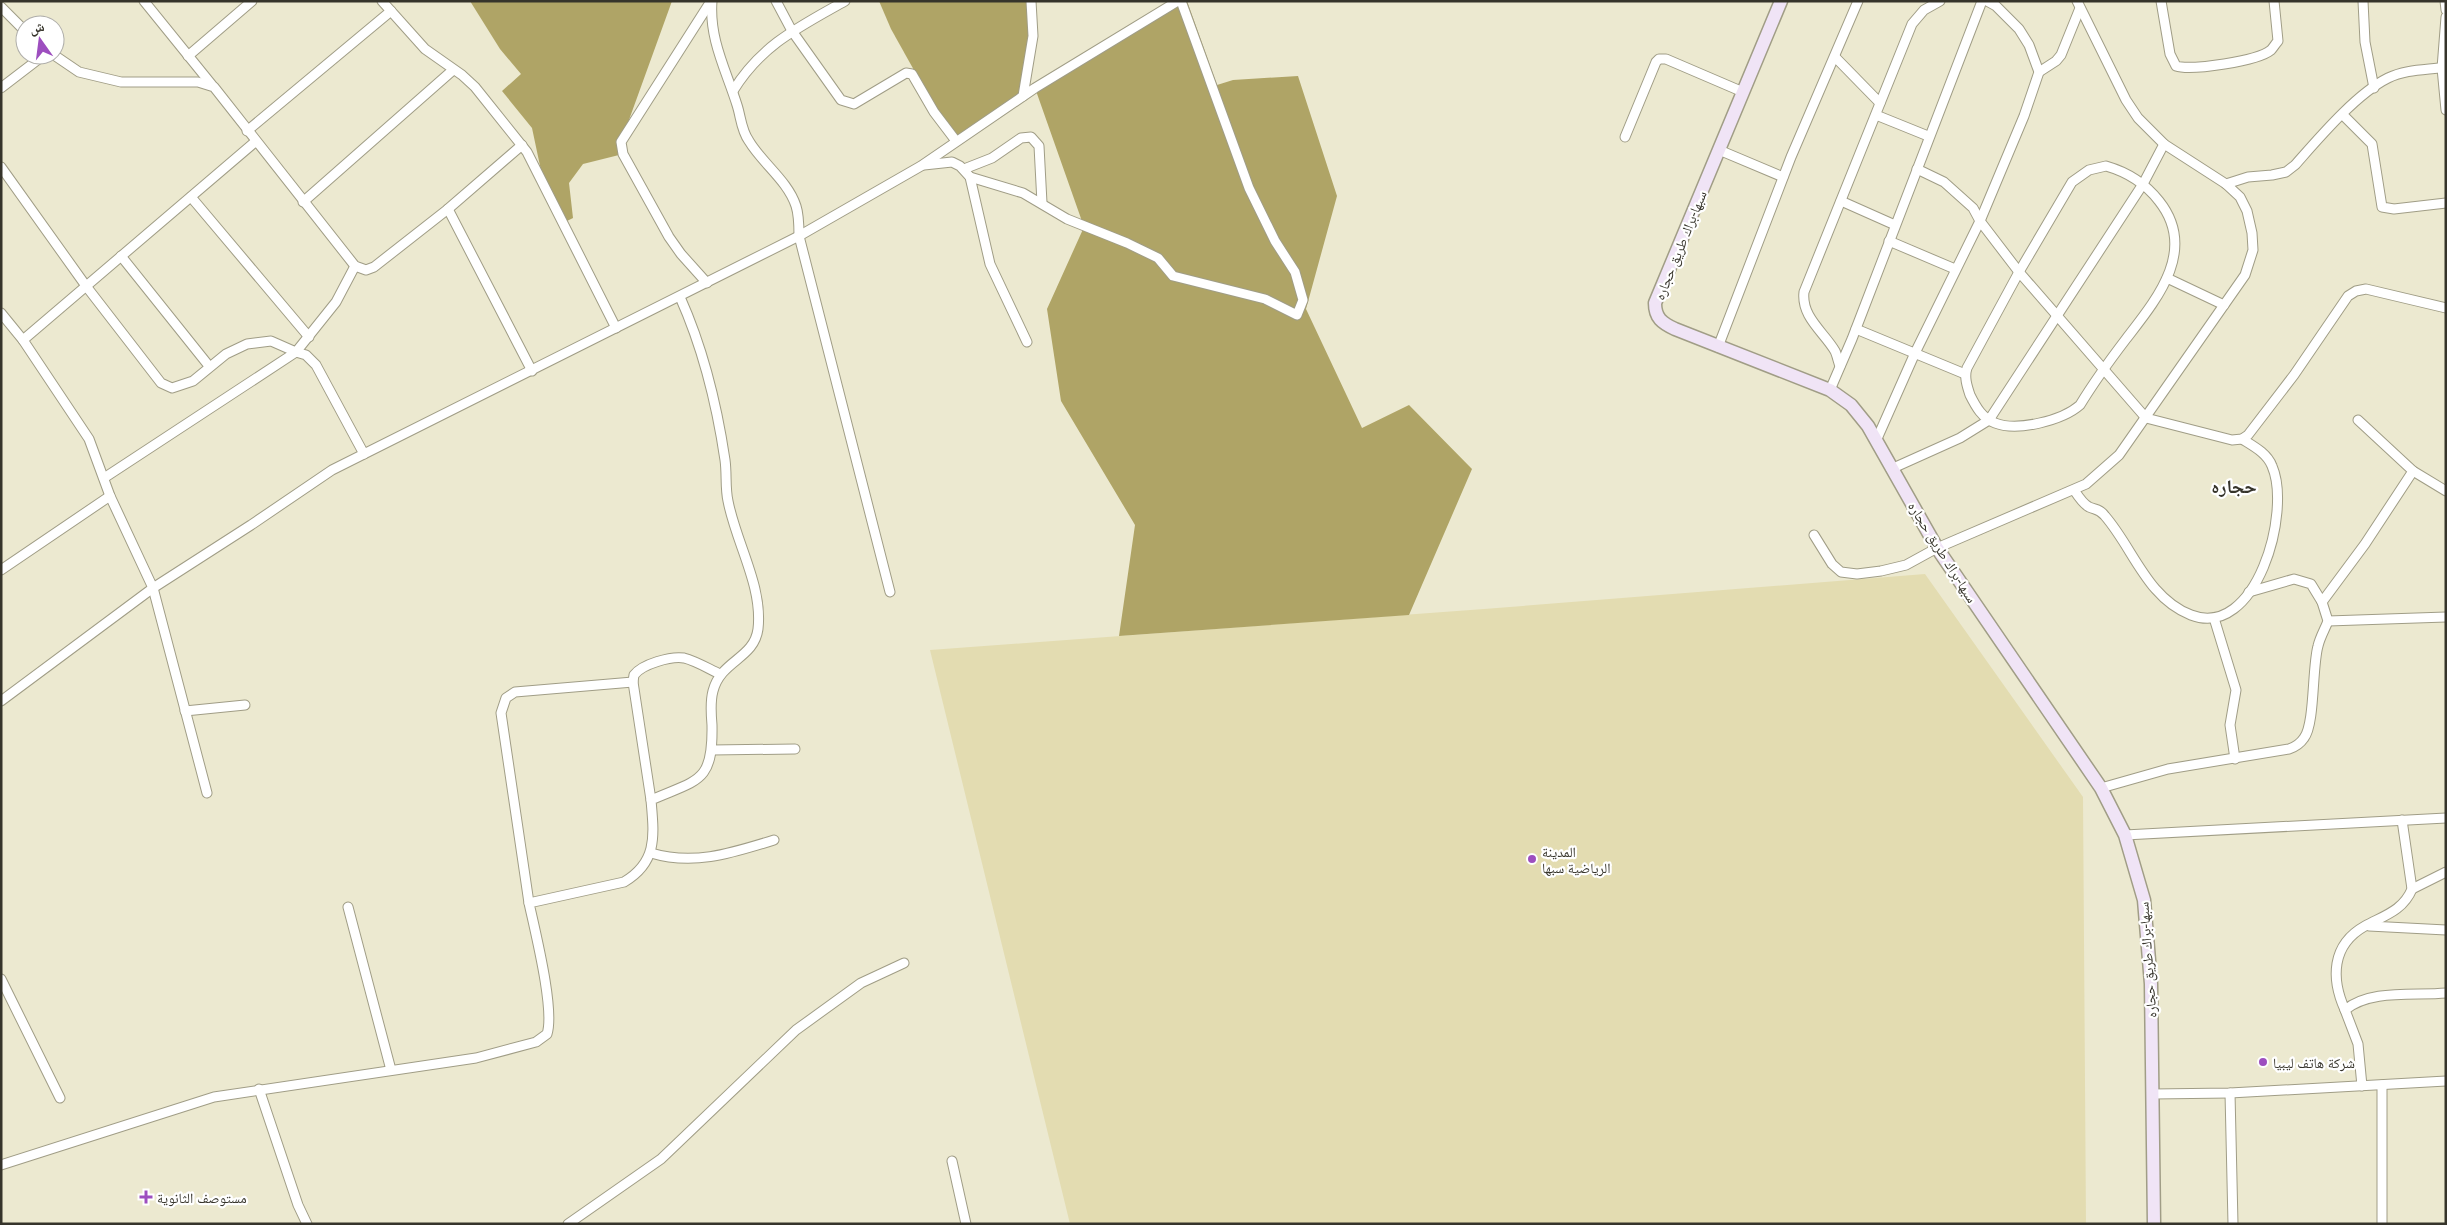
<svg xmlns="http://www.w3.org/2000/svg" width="2447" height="1225" font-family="'Noto Sans','Noto Naskh Arabic',sans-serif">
<rect width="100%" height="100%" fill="#ece9d0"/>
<polygon fill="#e3dcb1" points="1925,574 2083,797 2086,1224 1070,1224 930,650 1484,609"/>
<g fill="#afa466">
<polygon points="470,1 672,1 621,142 623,154 583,164 569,183 573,218 565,222 543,180 532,128 502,91 521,74 500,49"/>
<polygon points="879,1 1032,1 1033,36 1023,96 953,140 891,29"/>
<polygon points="1178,1 1187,1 1217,85 1233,80 1298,76 1337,196 1306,309 1362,428 1409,405 1472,469 1409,615 1119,636 1135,525 1061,401 1047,309 1084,227 1035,88"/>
</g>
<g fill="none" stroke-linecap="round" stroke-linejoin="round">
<g stroke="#a09d86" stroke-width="11">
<g id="minor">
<polyline points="144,1 212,85"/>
<polyline points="382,1 425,49 462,75 475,87 527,152 616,328"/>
<path d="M712,1c-3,38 14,69 25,104 4,12 4,25 12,36 13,22 39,40 47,65 3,9 3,20 3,30l91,356"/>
<polyline points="776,1 792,31 841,100 854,104 906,73 912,74 934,112 956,141"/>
<path d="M2161,1l9,53 6,12c15,5 82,-5 95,-16 2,-2 5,-7 7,-9l-4,-40"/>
<polyline points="2363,1 2365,42 2374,88"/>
<polyline points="2445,1 2446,10"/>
<polyline points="1,7 25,31"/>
<polyline points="2446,17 2442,68 2446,110"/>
<polyline points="54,55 79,72 121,82 198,82 214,87 355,266 366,270 374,267 448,209 522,145"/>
<polyline points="188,56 252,1"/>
<polyline points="1835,57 1880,103"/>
<polyline points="2039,72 2056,61 2061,55 2080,8"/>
<polyline points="1,88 44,55"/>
<path d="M733,91c28,-46 66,-64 112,-90"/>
<polyline points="1023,96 1033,36 1031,1"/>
<polyline points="1876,115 1928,136"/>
<polyline points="2343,115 2372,144 2382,207 2394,209 2446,203"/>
<polyline points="247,131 391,11"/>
<polyline points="1625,137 1656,62 1659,59 1666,59 1743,92"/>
<polyline points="1719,150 1783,177"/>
<polyline points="924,165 952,162 960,166 970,177 990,264 1027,342"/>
<path d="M2106,166c21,6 39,17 53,35 39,49 -2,98 -33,138 -16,21 -32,43 -46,66 -17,15 -62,27 -85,18 -13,-5 -19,-16 -25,-28 -3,-9 -6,-18 -3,-27l52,-96 53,-90 17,-12z"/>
<polyline points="1,167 86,286 161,383 172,388 193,381 226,354 247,344 271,341 296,352 336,302 355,266"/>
<polyline points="964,169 992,158 1021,138 1031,137 1039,146 1042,203"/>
<polyline points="1917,169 1944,182 1973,208 1980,221 2019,272 2146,418 2232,440 2242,439 2248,435 2294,375 2348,296 2356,291 2366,289 2446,308"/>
<polyline points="970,177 1023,193 1067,219 1127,243 1158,258 1173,276 1265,299 1297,315 1303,300 1295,272 1275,241 1249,188 1181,1"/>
<path d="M2226,184l22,-7 24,-2 14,-3 9,-7c24,-27 61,-71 93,-87 18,-9 39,-8 58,-11"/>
<polyline points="191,197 309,337"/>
<polyline points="1841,201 1895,225"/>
<polyline points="303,202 453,70"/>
<polyline points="448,209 532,371"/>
<polyline points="1889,241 1955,269"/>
<polyline points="121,256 209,366"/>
<polyline points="2167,278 2224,305"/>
<polyline points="707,283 681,254 669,237 623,154 621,142 711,1"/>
<polyline points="1,313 23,340"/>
<polyline points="1856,329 1965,374"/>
<polyline points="1718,347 1791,157 1858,1"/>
<path d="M1840,366c-2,-5 -3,-11 -5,-15 -11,-19 -34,-34 -31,-59l108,-268 12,-14 16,-9"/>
<polyline points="1830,390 1852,339 1982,1"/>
<polyline points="2358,420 2413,471 2446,491"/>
<polyline points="1876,441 1915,353 1980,221 2024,116 2039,72 2029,45 2019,29 1996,6 1987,1"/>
<polyline points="1891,469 1960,438 1989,420 2143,184 2164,144"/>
<polyline points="104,478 296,352 306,355 316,365 364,454"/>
<path d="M2074,490c4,6 9,14 15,17 7,3 11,2 16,9 28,32 42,82 86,99 65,25 101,-103 81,-149 -5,-13 -19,-20 -30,-27"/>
<polyline points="1814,535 1832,564 1841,572 1857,574 1881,571 1906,565 1937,548 2086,484 2119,455 2245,275 2253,250 2252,233 2247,211 2240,197 2226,184 2164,144 2138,118 2126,100 2077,1"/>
<polyline points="1,570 110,496"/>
<polyline points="2249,592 2294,579 2311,584 2322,602"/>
<polyline points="2214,618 2236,690 2230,725 2235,759"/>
<polyline points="2328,621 2446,617"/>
<polyline points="1,701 153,588 251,525 332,470 799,236 921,166 1035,88 1178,1"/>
<polyline points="185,711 245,705"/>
<polyline points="712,750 795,749"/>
<path d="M2101,788l67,-19 121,-20c6,-2 11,-5 15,-11 11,-14 8,-71 14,-92 2,-9 7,-17 10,-25l-6,-19 43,-58 48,-73"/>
<polyline points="207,793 153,588 110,496 89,439 23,340 255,142"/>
<path d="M651,800l-18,-118 1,-7c8,-11 37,-19 50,-17 12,3 25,11 36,16"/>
<polyline points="2125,835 2446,818"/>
<path d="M651,853c43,13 81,0 123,-13"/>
<polyline points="2412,889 2446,872"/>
<polyline points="529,903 501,713 506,698 515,692 633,682"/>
<polyline points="348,907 391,1070"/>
<polyline points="2369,926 2446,930"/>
<polyline points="1,979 60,1098"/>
<path d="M2345,1010c-14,-31 -14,-65 20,-84 18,-10 38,-15 47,-37l-10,-69"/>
<path d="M2362,1086l-4,-42 -13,-34c25,-21 69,-14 101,-17"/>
<polyline points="259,1089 298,1205 307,1224"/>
<polyline points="2230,1093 2233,1224"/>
<polyline points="2153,1094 2230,1093 2446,1081"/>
<polyline points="952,1161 966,1224"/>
<path d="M1,1165l213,-68 262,-39 60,-16 11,-8c8,-24 -12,-103 -18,-131l95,-21c34,-20 30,-47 27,-82 48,-21 62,-17 61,-75 -1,-11 -2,-23 1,-34 8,-31 41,-32 45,-62 5,-43 -22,-86 -30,-128 -3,-13 -1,-27 -3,-41 -8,-54 -23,-114 -45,-163"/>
<polyline points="568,1224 661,1159 796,1030 861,983 904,963"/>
<polyline points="2382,1224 2382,1085"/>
</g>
</g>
<g stroke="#a09d86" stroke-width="15">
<path id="secondary" d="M1781,1l-126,302c0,15 7,20 20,26l155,61 21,15 17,21 69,122 164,240 24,47 19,65 7,84 3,240"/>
</g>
<use href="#minor" stroke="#fff" stroke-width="9"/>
<use href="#secondary" stroke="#f0e4f6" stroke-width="12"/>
</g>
<g fill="#9d4ebf" stroke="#fff" stroke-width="2">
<circle cx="1532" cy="859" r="5"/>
<circle cx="2263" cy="1062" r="5"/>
<path d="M143.5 1189.5h5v5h5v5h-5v5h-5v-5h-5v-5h5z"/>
</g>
<g text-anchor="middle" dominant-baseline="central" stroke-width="4.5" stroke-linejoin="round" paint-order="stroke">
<g font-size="14" fill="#36342b" stroke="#fff">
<text transform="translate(1680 245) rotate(-68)">سبها-براك طريق حجاره</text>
<text transform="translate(1943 552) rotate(58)">سبها-براك طريق حجاره</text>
<text transform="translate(2147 960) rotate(-94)">سبها-براك طريق حجاره</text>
</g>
<g font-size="14" fill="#36342b" stroke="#fff" text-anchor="start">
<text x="1542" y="851">المدينة<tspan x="1542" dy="16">الرياضية سبها</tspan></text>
<text x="2273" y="1062">شركة هاتف ليبيا</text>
<text x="157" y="1197">مستوصف الثانوية</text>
</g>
<g font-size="19" font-weight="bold" fill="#36342b" stroke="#fff">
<text x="2234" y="486">حجاره</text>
</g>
</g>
<rect width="2447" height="1225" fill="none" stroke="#36342b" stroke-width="5"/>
<g transform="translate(40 40) rotate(346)"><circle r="24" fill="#ffffff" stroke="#afaeaa"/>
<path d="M0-4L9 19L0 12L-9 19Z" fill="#9d4ebf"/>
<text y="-8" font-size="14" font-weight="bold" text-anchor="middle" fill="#36342b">ش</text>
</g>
</svg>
